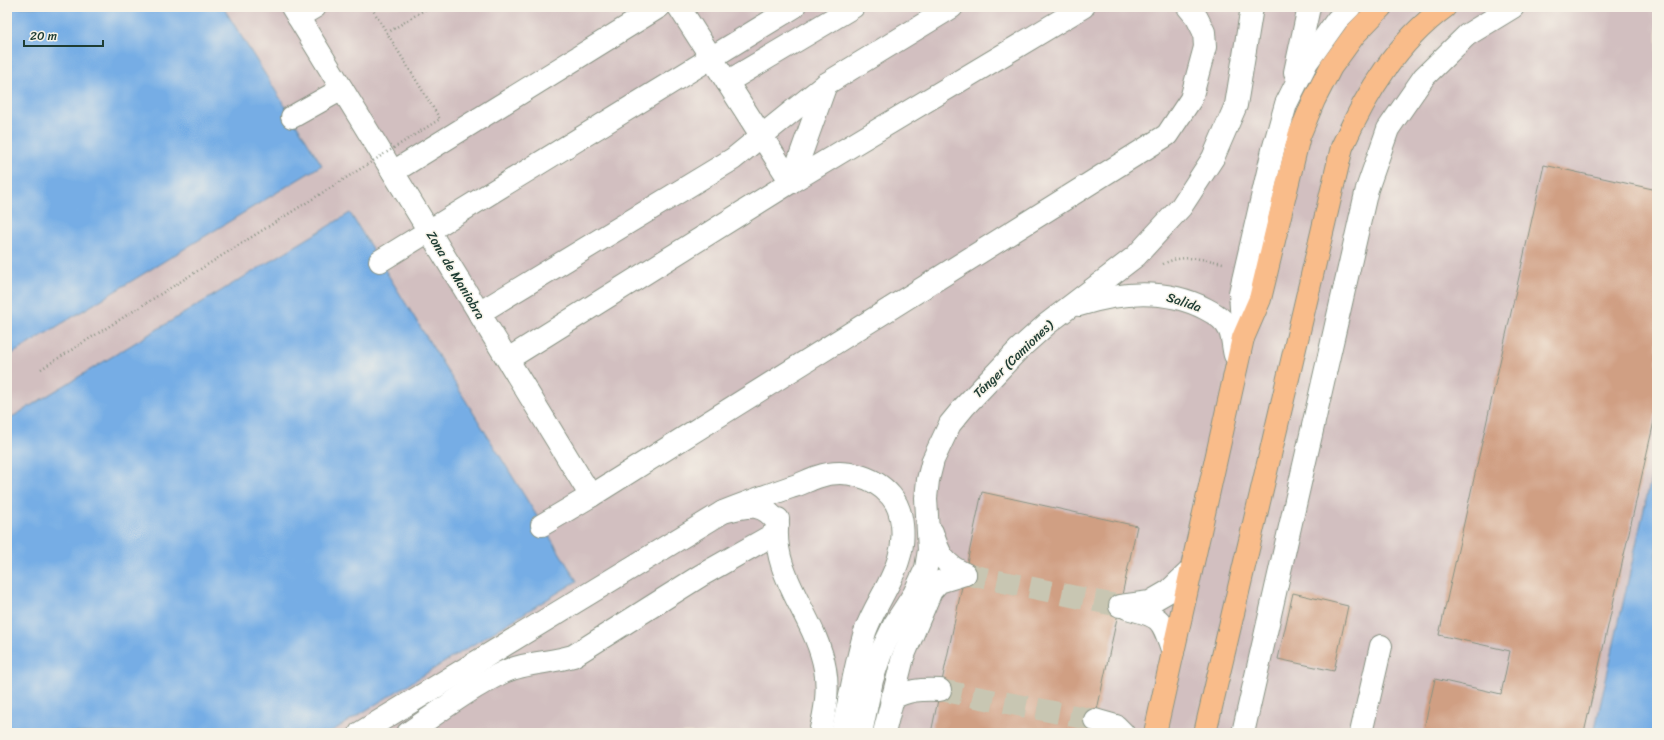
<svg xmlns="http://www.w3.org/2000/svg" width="1664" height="740" font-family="Sriracha,sans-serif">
<rect width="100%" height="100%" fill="#f7f3e8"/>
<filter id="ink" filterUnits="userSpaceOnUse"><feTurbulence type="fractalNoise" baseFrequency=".025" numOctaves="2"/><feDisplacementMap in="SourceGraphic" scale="8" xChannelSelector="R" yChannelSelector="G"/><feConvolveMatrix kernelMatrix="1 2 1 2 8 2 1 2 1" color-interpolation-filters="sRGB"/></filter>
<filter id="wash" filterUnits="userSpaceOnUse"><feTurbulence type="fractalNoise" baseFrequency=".012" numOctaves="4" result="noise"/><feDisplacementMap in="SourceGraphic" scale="16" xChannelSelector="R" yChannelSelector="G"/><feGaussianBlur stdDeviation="0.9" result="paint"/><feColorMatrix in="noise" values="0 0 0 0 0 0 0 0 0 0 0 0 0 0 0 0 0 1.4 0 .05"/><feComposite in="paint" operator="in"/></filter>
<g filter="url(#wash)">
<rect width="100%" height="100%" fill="#f2e8d2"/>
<polygon fill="#d2bfc0" points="223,7 1657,7 1657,451 1594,733 329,733 577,581 350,213 7,420 7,357 322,165"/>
<g fill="#76ade5" stroke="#4a758c">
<polygon points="7,7 223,7 322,165 7,357"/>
<polygon points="350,213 577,581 329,733 7,733 7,420"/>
<polygon points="1657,451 1657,733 1594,733"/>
</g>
<g id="blocks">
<g fill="#d09f83">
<polygon points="1544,165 1657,190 1657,408 1584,733 1423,733 1435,679 1501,694 1510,651 1439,635"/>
<polygon points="982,492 1137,526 1092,733 931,733"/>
<polygon points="1293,593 1348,606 1334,671 1278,659"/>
</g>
</g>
</g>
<g filter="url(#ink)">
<use href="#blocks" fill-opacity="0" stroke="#889283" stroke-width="1"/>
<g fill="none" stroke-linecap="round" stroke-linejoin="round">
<g stroke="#c8c6b2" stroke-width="22" stroke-dasharray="22 11" stroke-linecap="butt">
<polyline points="965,574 1120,606"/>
<polyline points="940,690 1095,720"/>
</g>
<g stroke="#889283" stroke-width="24">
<g id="minor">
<polyline points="292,7 591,496 542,525"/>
<polyline points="679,7 791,182 1083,7"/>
<polyline points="298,17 315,7"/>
<polyline points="1295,72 1309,7"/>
<polyline points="727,82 853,7"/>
<polyline points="292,117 342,89"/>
<polyline points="393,172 659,7"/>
<polyline points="380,261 794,7"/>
<path d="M1079,305c42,-13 87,-17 127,4 10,5 20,12 24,22 3,8 3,17 5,24"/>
<polyline points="479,313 733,159 826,84 952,7"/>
<polyline points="1243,338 1240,293 1273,150 1286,104 1307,62 1337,20 1350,7"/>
<polyline points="508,359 791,182 826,84"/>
<polyline points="591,496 1167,135 1191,99 1205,47 1204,32 1197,18 1188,7"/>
<path d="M778,519c-9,56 38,97 47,150 4,22 0,43 -5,64"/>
<path d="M778,524c-15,-24 -32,-18 -55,-12 22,-9 45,-17 68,-25 9,-2 17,-7 26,-10 26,-9 56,-2 74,19 13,15 14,43 8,62 -7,26 -25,48 -34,74 -10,33 -15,68 -23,101"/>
<path d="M932,532c7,22 11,32 33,42"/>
<polyline points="1120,606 1150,602 1169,591 1191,570"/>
<path d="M1127,608c35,9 34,10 46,44"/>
<path d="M891,699c17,-9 30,-10 49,-9"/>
<polyline points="1095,720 1116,726 1123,733"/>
<polyline points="360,733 723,512"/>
<path d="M408,733c31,-21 62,-45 96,-61 21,-10 47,-9 69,-16l127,-80 76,-43"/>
<polyline points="861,733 872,680 882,650 894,625 914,594 926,568 929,550 926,498 928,480 933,460 950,424 964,407 1018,350 1047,324 1136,256 1181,207 1213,158 1236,105 1252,7"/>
<polyline points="884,733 903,657 931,591 939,582 965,574"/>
<polyline points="1243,733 1367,189 1388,129 1424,77 1467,35 1513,7"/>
<polyline points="1361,733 1381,646"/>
</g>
</g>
<g stroke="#889283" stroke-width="24">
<g id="major">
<polyline points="1155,733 1243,338 1260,299 1299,136 1314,100 1331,67 1355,34 1381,7"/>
<path d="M1205,733l137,-586c24,-53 55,-105 103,-140"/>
</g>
</g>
<g stroke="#889283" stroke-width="2.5" stroke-dasharray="1 3" stroke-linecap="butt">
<polyline points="387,33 429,7"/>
<path d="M1163,264c19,-10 40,-5 60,-1"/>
</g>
<use href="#minor" stroke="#fff" stroke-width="22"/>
<use href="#major" stroke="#f9bc8a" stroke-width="22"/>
<polyline stroke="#889283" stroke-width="2.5" stroke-dasharray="1 3" stroke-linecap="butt" points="41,369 440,119 371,7"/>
</g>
</g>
<g text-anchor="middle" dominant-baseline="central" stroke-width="3" stroke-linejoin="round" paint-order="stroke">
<g font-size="13" fill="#1f3d34" stroke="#f7f3e8">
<text transform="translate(456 275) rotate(59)">Zona de Maniobra</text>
<text transform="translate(1184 302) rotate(18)">Salida</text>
<text transform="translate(1013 359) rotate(-44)">Tánger (Camiones)</text>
</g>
</g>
<rect width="1664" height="740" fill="none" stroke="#f7f3e8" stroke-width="24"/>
<path d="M24 40v6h79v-6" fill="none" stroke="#1f3d34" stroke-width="2"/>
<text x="30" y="40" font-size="12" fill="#1f3d34" stroke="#f7f3e8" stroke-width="3" paint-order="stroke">20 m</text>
</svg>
